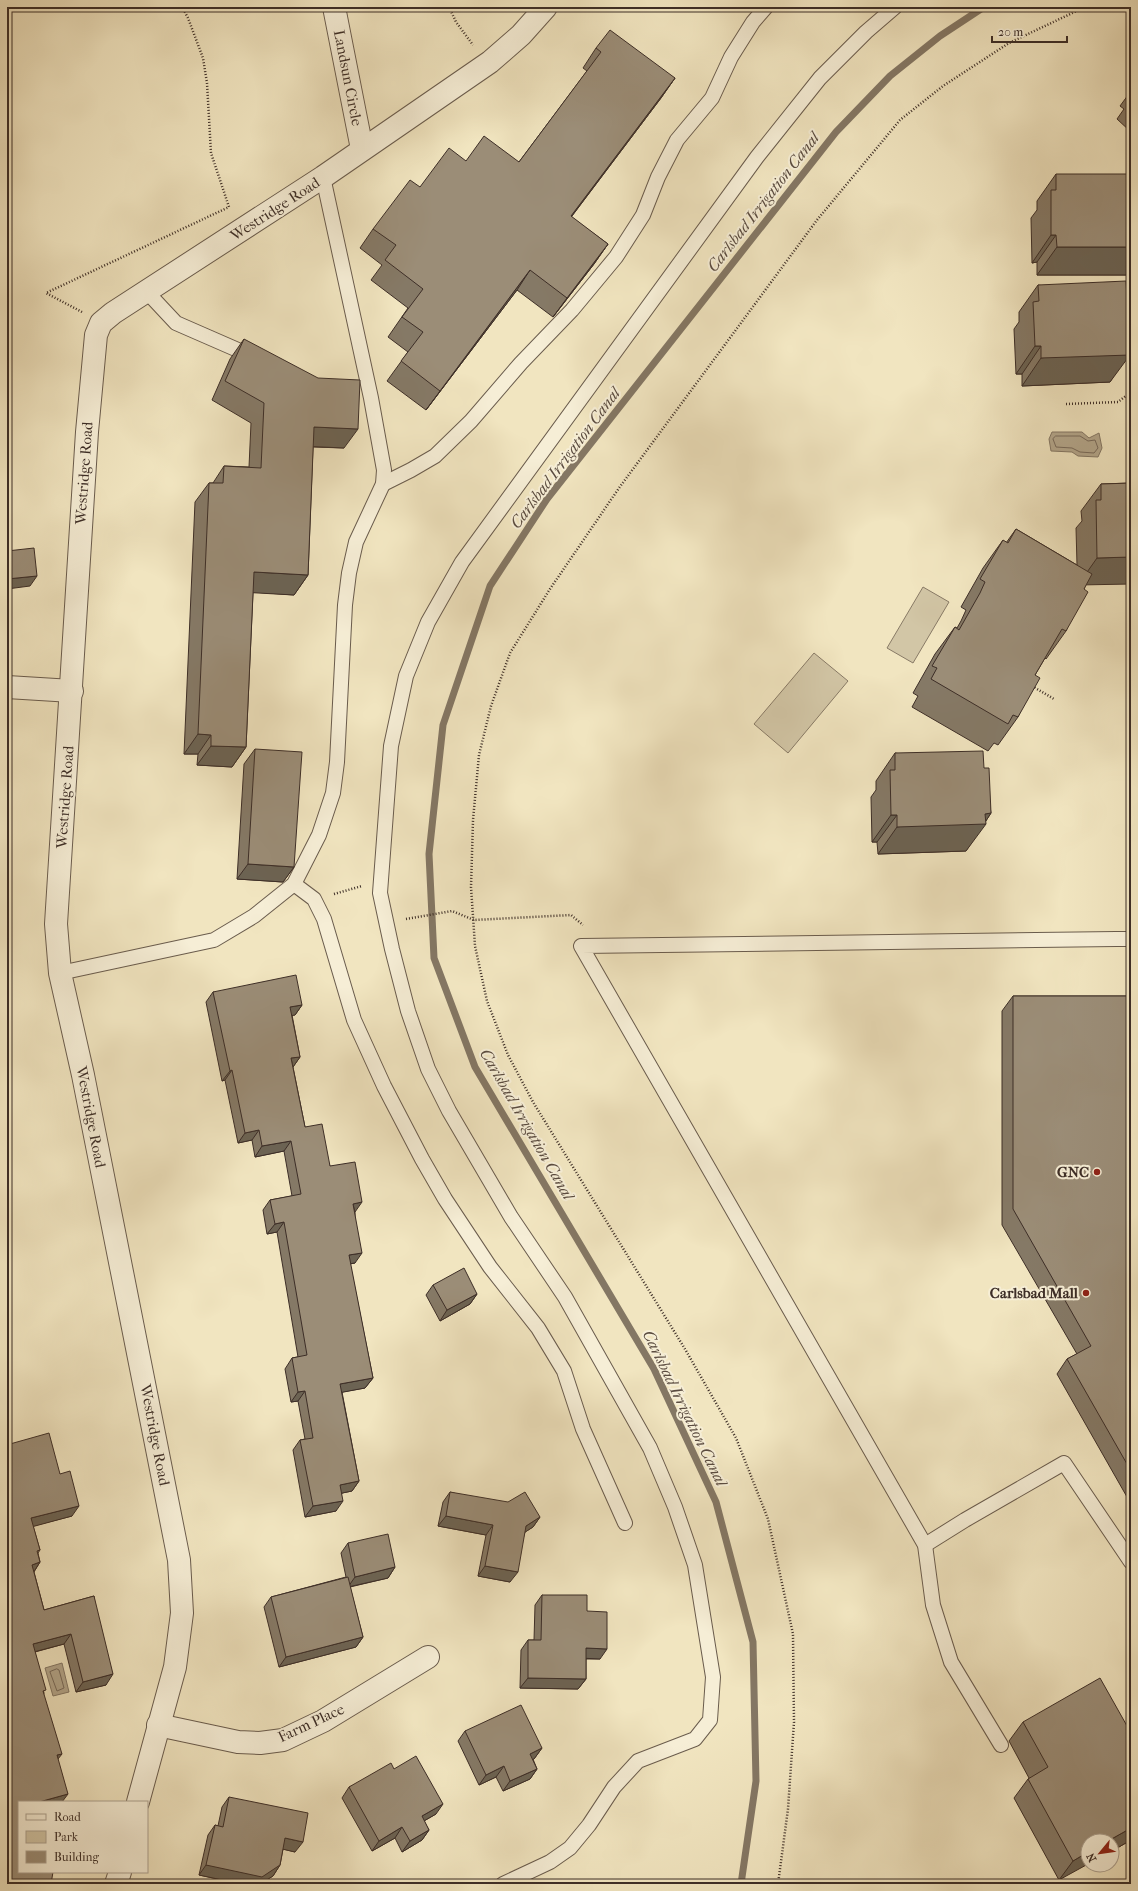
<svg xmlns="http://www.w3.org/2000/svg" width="1138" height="1891" font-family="'IM FELL French Canon',serif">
<rect width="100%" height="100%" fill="#f1e5c0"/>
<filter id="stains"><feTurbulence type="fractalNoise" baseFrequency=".005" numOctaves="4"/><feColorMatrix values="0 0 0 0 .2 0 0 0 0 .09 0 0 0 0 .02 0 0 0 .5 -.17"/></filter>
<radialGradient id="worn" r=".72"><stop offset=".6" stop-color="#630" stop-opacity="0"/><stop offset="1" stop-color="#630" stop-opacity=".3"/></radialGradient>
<g fill="#d2c6a6" stroke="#887a66">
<polygon points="923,587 949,602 913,663 887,648"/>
<polygon points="814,653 848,681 788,753 754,724"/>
</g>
<g fill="#b4a78c" stroke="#847764">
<polygon points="1052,432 1082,432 1089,438 1099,433 1102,448 1098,457 1078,456 1072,452 1051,451 1049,439"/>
<polygon points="62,1663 69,1692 53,1696 45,1668"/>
</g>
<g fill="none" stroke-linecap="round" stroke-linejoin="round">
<g stroke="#786a5a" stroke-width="1">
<polygon points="1056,436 1080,436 1088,441 1095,440 1098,448 1094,453 1080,452 1072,448 1056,447 1053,439"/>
<polygon points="57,1669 59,1670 64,1688 57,1691 50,1672"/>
</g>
<polyline stroke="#847764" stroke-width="7" points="741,1884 756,1781 753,1642 716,1502 654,1369 475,1067 434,958 429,854 443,725 490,586 547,499 836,132 890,76 940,36 984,7"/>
<g stroke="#6a5c4d" stroke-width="16">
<g id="service">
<polyline points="147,292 176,323 254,357"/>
<polyline points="383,484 411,470 435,456 471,421 521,363 572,310 616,257 643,215 658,177 677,140 712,98 731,57 753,22 766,7"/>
<polyline points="294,884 314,899 324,919 354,1020 384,1086 422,1159 445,1199 490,1267 538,1328 564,1371 583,1429 625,1523"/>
<polyline points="60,973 214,940 254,916 294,884 319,835 333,793 337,762 345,605 349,573 356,542 383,484 384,470 371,398 323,177"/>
<polyline points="925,1545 965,1520 1064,1463 1131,1562"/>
<path d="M1001,1745l-50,-83 -18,-57 -8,-60 -344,-599c181,-2 363,-6 545,-7l5,-1"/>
<polyline points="503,1884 550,1862 570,1848 589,1825 614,1787 638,1761 695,1739 710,1720 713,1677 695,1565 675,1507 650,1448 565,1297 511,1217 449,1111 428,1069 408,1011 392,949 380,893 391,746 406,676 428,622 462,562 757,157 820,78 866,32 895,7"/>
</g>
</g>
<g stroke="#6a5c4d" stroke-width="24">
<g id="minor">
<polyline points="334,7 362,149"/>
<polyline points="7,687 72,691"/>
<polyline points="158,1725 238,1742 260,1743 283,1740 323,1721 428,1657"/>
<polyline points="138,1802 175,1667 182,1613 179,1560 83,1075 60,973 56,924 87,432 96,335 101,323 113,313 323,177 490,62 521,35 546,7"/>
<polyline points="116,1884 120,1872"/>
</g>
</g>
<g stroke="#3d2e27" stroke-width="2.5" stroke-dasharray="1 2" stroke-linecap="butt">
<polyline points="449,7 456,22 473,45"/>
<polyline points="82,312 46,293 229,207 211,153 207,83 203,58 188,18 182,7"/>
<polyline points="1066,404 1118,402 1131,392"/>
<polyline points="1032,686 1054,699"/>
<polyline points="334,894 362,886"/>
<polyline points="406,919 452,911 474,920 571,915 583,925"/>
<polyline points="778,1884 788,1809 794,1722 793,1634 768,1519 736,1438 685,1349 533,1102 508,1055 487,1001 475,946 471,887 473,820 479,755 491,706 510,653 550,589 619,488 817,220 900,120 943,86 1009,43 1085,7"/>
</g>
<use href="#service" stroke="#f6eed6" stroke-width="14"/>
<use href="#minor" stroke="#f6eed6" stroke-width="22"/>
</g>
<g fill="#857966" stroke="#3d2e27">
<polygon points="596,48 675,78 661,98 571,217 608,244 594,264 553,317 517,290 426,410 387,381 408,352 388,337 408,308 371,280 382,265 360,248 373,229 420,187 466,161 519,162 587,71 583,68"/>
<polygon points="1131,91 1131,132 1117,119 1124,109 1120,106"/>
<polygon points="1056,174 1126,275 1037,275 1037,262 1032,263 1031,218 1037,210 1037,201"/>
<polygon points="1038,285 1127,299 1131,299 1131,349 1110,382 1022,386 1022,374 1016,374 1014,329 1019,322 1019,312"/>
<polygon points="244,339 344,448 313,447 308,575 294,595 253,592 246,747 232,767 197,765 198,754 184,754 195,502 209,483 213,483 224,466 249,467 251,423 212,400 230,359"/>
<polygon points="1131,483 1084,589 1066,631 1046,659 1045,658 1035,675 1018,717 998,745 994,743 988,751 912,707 918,696 913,693 935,654 955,627 957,628 961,621 966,610 961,607 983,568 1003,540 1006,543 1016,529 1077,565 1076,528 1082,521 1081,511 1101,484"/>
<polygon points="255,749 294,867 283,882 237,879 244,764"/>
<polygon points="895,753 984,768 991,813 966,851 878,854 877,842 872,842 871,797 876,790 876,781"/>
<polygon points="213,992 302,1005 295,1015 292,1015 300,1057 293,1067 305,1127 330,1166 355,1212 355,1263 350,1264 373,1378 365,1388 342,1392 359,1481 352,1491 342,1493 336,1511 305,1517 293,1450 300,1440 305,1439 298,1401 291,1402 285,1369 292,1358 298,1357 277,1232 267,1234 263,1210 270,1200 292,1196 284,1151 255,1157 252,1140 238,1143 225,1080 222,1081 206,1002"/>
<polygon points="1013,996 1131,996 1131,1504 1057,1374 1067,1359 1077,1354 1002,1225 1002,1011"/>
<polygon points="433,1285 477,1294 470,1304 440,1321 426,1295"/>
<polygon points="10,1444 60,1474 72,1516 33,1526 40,1550 38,1553 40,1562 34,1572 44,1610 94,1596 106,1685 76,1692 64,1644 35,1652 44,1693 19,1802 19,1872 7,1884"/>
<polygon points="450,1492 540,1517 533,1527 525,1532 510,1582 478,1576 486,1535 438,1526 443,1502"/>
<polygon points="348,1543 395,1567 388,1578 350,1587 363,1637 356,1647 279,1667 264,1607 271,1597 346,1577 341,1553"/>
<polygon points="542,1595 587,1611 600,1659 586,1659 586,1679 578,1689 520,1688 521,1650 528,1640 534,1640 535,1605"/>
<polygon points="1023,1722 1131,1733 1131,1840 1112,1851 1112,1841 1059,1880 1014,1798 1028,1779 1029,1778 1009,1741"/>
<polygon points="465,1731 542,1748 534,1759 533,1759 537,1769 530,1779 503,1791 496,1777 479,1785 458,1741"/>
<polygon points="394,1769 436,1814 424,1821 429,1830 422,1840 402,1852 395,1838 372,1851 342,1798 349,1787"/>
<polygon points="229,1797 295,1852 283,1849 280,1865 273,1876 260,1884 241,1884 199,1875 208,1835 215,1825 218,1826 222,1807"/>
</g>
<g fill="#6c6353" stroke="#3d2e27">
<polygon points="675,78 661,98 557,236 571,216"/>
<polygon points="1051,235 1056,235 1037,262 1032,263"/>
<polygon points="608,244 594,264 553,317 567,298"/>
<polygon points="1057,247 1131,247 1131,267 1126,275 1037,275"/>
<polygon points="530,270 517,290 426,410 440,391"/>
<polygon points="1131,344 1131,349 1127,355 1130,355 1110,382 1022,386 1041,358"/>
<polygon points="1035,346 1041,346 1022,374 1016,374"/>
<polygon points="314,427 358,429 344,448 301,446"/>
<polygon points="1131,557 1131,584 1078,585 1097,558"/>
<polygon points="254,572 308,575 294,595 240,592"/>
<polygon points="37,576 30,586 7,589 7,579"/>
<polygon points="198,734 211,735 198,754 184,754"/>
<polygon points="211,746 246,747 232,767 197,765"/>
<polygon points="991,813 984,824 986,824 966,851 878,854 897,827 985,814"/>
<polygon points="891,815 897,815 877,842 872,842"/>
<polygon points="248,864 294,867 283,882 237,879"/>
<polygon points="302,1005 295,1015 283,1017 290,1007"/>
<polygon points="300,1057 293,1067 291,1058"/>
<polygon points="232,1070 225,1080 222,1081 230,1071"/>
<polygon points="259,1130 252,1140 238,1143 245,1133"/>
<polygon points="291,1141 284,1151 255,1157 262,1146"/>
<polygon points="362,1202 355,1212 353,1204"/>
<polygon points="284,1222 277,1232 267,1234 275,1224"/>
<polygon points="362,1253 355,1263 341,1265 349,1255"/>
<polygon points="477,1294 470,1304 440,1321 447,1310"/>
<polygon points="373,1378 365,1388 333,1394 340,1384"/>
<polygon points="305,1391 298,1401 291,1402 298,1392"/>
<polygon points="359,1481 352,1491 333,1495 340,1485"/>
<polygon points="343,1501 336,1511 305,1517 313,1506"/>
<polygon points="79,1506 72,1516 24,1529 31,1518"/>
<polygon points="446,1516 493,1525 486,1535 438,1526"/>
<polygon points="540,1517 533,1527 519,1536 526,1526"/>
<polygon points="40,1562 33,1573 32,1565"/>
<polygon points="485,1566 518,1572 510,1582 478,1576"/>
<polygon points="395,1567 388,1578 348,1587 355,1577"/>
<polygon points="71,1634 64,1644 26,1654 33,1644"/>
<polygon points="363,1637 356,1647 279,1667 286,1657"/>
<polygon points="586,1648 607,1649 600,1659 579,1658"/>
<polygon points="113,1674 106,1685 76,1692 83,1682"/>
<polygon points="528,1678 586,1679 578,1689 520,1688"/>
<polygon points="542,1748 534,1759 523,1764 530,1754"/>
<polygon points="62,1754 54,1764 57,1755"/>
<polygon points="504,1766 496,1777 479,1785 486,1775"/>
<polygon points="537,1769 530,1779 503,1791 510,1781"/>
<polygon points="68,1794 62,1802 39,1802"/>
<polygon points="443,1804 436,1814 415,1826 422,1816"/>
<polygon points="402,1827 395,1838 372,1851 379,1841"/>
<polygon points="1131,1828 1131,1840 1112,1851 1112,1841 1108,1841"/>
<polygon points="429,1830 422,1840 402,1852 410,1841"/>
<polygon points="285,1838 303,1842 295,1852 278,1848"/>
<polygon points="1088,1852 1088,1864 1059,1880 1073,1861"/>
<polygon points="206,1865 280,1865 273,1876 260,1884 241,1884 199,1875"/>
</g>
<g fill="#9b8d77" stroke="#3d2e27">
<polygon points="610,30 675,78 571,216 608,244 567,298 530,270 440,391 401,361 423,332 402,317 423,289 385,260 396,245 373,229 410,180 420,187 449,148 466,161 484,136 519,162 601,52 596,48"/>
<polygon points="1056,174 1131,174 1131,247 1057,247 1056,235 1051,235 1051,190 1056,190"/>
<polygon points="1126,281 1127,299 1131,299 1131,344 1129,344 1130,355 1041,358 1041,346 1035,346 1033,302 1039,301 1038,285"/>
<polygon points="244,339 318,378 360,380 358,429 314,427 308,575 254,572 246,747 211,746 211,735 198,734 209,483 223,483 224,466 261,468 264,403 225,381"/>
<polygon points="1131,483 1131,557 1097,558 1096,500 1101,500 1101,484"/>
<polygon points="1016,529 1092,574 1084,589 1088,592 1066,631 1062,629 1035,675 1040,678 1018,717 1013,715 1008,724 931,679 937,668 932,666 955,627 959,630 980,593 985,582 980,579 1003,540 1008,543"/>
<polygon points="34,548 37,576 7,579 7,551"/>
<polygon points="255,749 302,752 294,867 248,864"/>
<polygon points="983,751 984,768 989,768 991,813 985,814 986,824 897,827 897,815 891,815 890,770 895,770 895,753"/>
<polygon points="296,975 302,1005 290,1007 300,1057 291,1058 305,1127 322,1124 330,1166 355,1162 362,1202 353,1204 362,1253 349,1255 373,1378 340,1384 359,1481 340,1485 343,1501 313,1506 300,1440 313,1438 305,1391 298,1392 292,1358 307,1355 284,1222 275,1224 270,1200 301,1194 291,1141 262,1146 259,1130 245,1133 232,1070 230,1071 213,992"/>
<polygon points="1013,996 1131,996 1131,1471 1067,1359 1091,1346 1013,1209"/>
<polygon points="464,1268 477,1294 447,1310 433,1285"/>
<polygon points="49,1433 60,1474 70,1471 79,1506 31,1518 40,1550 37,1551 40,1562 32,1565 44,1610 94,1596 113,1674 83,1682 71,1634 33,1644 46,1690 43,1691 62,1754 57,1755 68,1794 39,1802 19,1802 19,1872 53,1872 51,1884 7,1884 7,1434 10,1444"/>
<polygon points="450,1492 508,1502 525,1492 540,1517 526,1526 518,1572 485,1566 493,1525 446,1516"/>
<polygon points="388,1534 395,1567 355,1577 348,1543"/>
<polygon points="348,1577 363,1637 286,1657 271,1597"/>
<polygon points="542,1595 587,1595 587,1611 607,1612 607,1649 586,1648 586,1679 528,1678 528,1640 541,1640"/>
<polygon points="1100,1678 1131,1733 1131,1828 1108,1841 1088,1841 1088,1852 1073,1861 1028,1779 1048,1767 1023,1722"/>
<polygon points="521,1705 542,1748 530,1754 537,1769 510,1781 504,1766 486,1775 465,1731"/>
<polygon points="416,1756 443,1804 422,1816 429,1830 410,1841 402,1827 379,1841 349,1787 391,1763 394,1769"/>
<polygon points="229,1797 308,1813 303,1842 285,1838 280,1865 262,1877 206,1865 215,1825 223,1827"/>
</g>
<g fill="#8f2418" stroke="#f6eed6" stroke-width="1.5">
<circle cx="1097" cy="1172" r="4"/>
<circle cx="1086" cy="1293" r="4"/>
</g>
<g text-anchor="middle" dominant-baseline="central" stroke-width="4" stroke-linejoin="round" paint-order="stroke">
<g font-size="15" fill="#3d2e27" stroke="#f6eed6">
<text transform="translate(348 78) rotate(79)">Landsun Circle</text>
<text transform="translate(275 209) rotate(-33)">Westridge Road</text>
<text transform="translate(84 473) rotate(-86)">Westridge Road</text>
<text transform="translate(65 797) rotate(-86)">Westridge Road</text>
<text transform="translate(91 1117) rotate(79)">Westridge Road</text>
<text transform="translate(155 1435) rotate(79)">Westridge Road</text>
<text transform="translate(311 1723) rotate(-25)">Farm Place</text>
</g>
<g font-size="15" font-weight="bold" fill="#3d2e27" stroke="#f6eed6" text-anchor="end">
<text x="1089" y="1172">GNC</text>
<text x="1078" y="1293">Carlsbad Mall</text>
</g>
<g font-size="16" font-style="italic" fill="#5b4c40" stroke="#f6eed6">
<text transform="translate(763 202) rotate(-52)">Carlsbad Irrigation Canal</text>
<text transform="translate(565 458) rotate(-53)">Carlsbad Irrigation Canal</text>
<text transform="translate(527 1124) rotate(60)">Carlsbad Irrigation Canal</text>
<text transform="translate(685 1408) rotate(64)">Carlsbad Irrigation Canal</text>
</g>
</g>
<rect width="1138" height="1891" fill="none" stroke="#f1e5c0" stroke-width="24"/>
<rect x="8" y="8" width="1122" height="1875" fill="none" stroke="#3d2e27" stroke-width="2"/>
<rect x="12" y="12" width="1114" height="1867" fill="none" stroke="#3d2e27"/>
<rect x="18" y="1801" width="130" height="72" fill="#f6eed6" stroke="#aca190"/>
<rect x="26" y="1814" width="20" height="6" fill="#f6eed6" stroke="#aca190"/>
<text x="54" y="1821" font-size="12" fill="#3d2e27">Road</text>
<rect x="26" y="1831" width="20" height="12" fill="#d2c6a6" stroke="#aca190"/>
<text x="54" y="1841" font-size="12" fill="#3d2e27">Park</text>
<rect x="26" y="1851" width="20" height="12" fill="#9b8d77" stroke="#aca190"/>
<text x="54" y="1861" font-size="12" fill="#3d2e27">Building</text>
<g transform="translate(1100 1853) rotate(241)"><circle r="19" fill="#f6eed6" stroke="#aca190"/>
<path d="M0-3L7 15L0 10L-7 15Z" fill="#8f2418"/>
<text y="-6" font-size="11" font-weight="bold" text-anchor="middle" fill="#3d2e27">N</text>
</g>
<path d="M992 36v6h75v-6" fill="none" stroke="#3d2e27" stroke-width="2"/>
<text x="998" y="36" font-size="12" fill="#3d2e27" stroke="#f6eed6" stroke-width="3" paint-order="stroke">20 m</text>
<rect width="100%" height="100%" filter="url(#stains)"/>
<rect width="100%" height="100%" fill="url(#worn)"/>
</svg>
